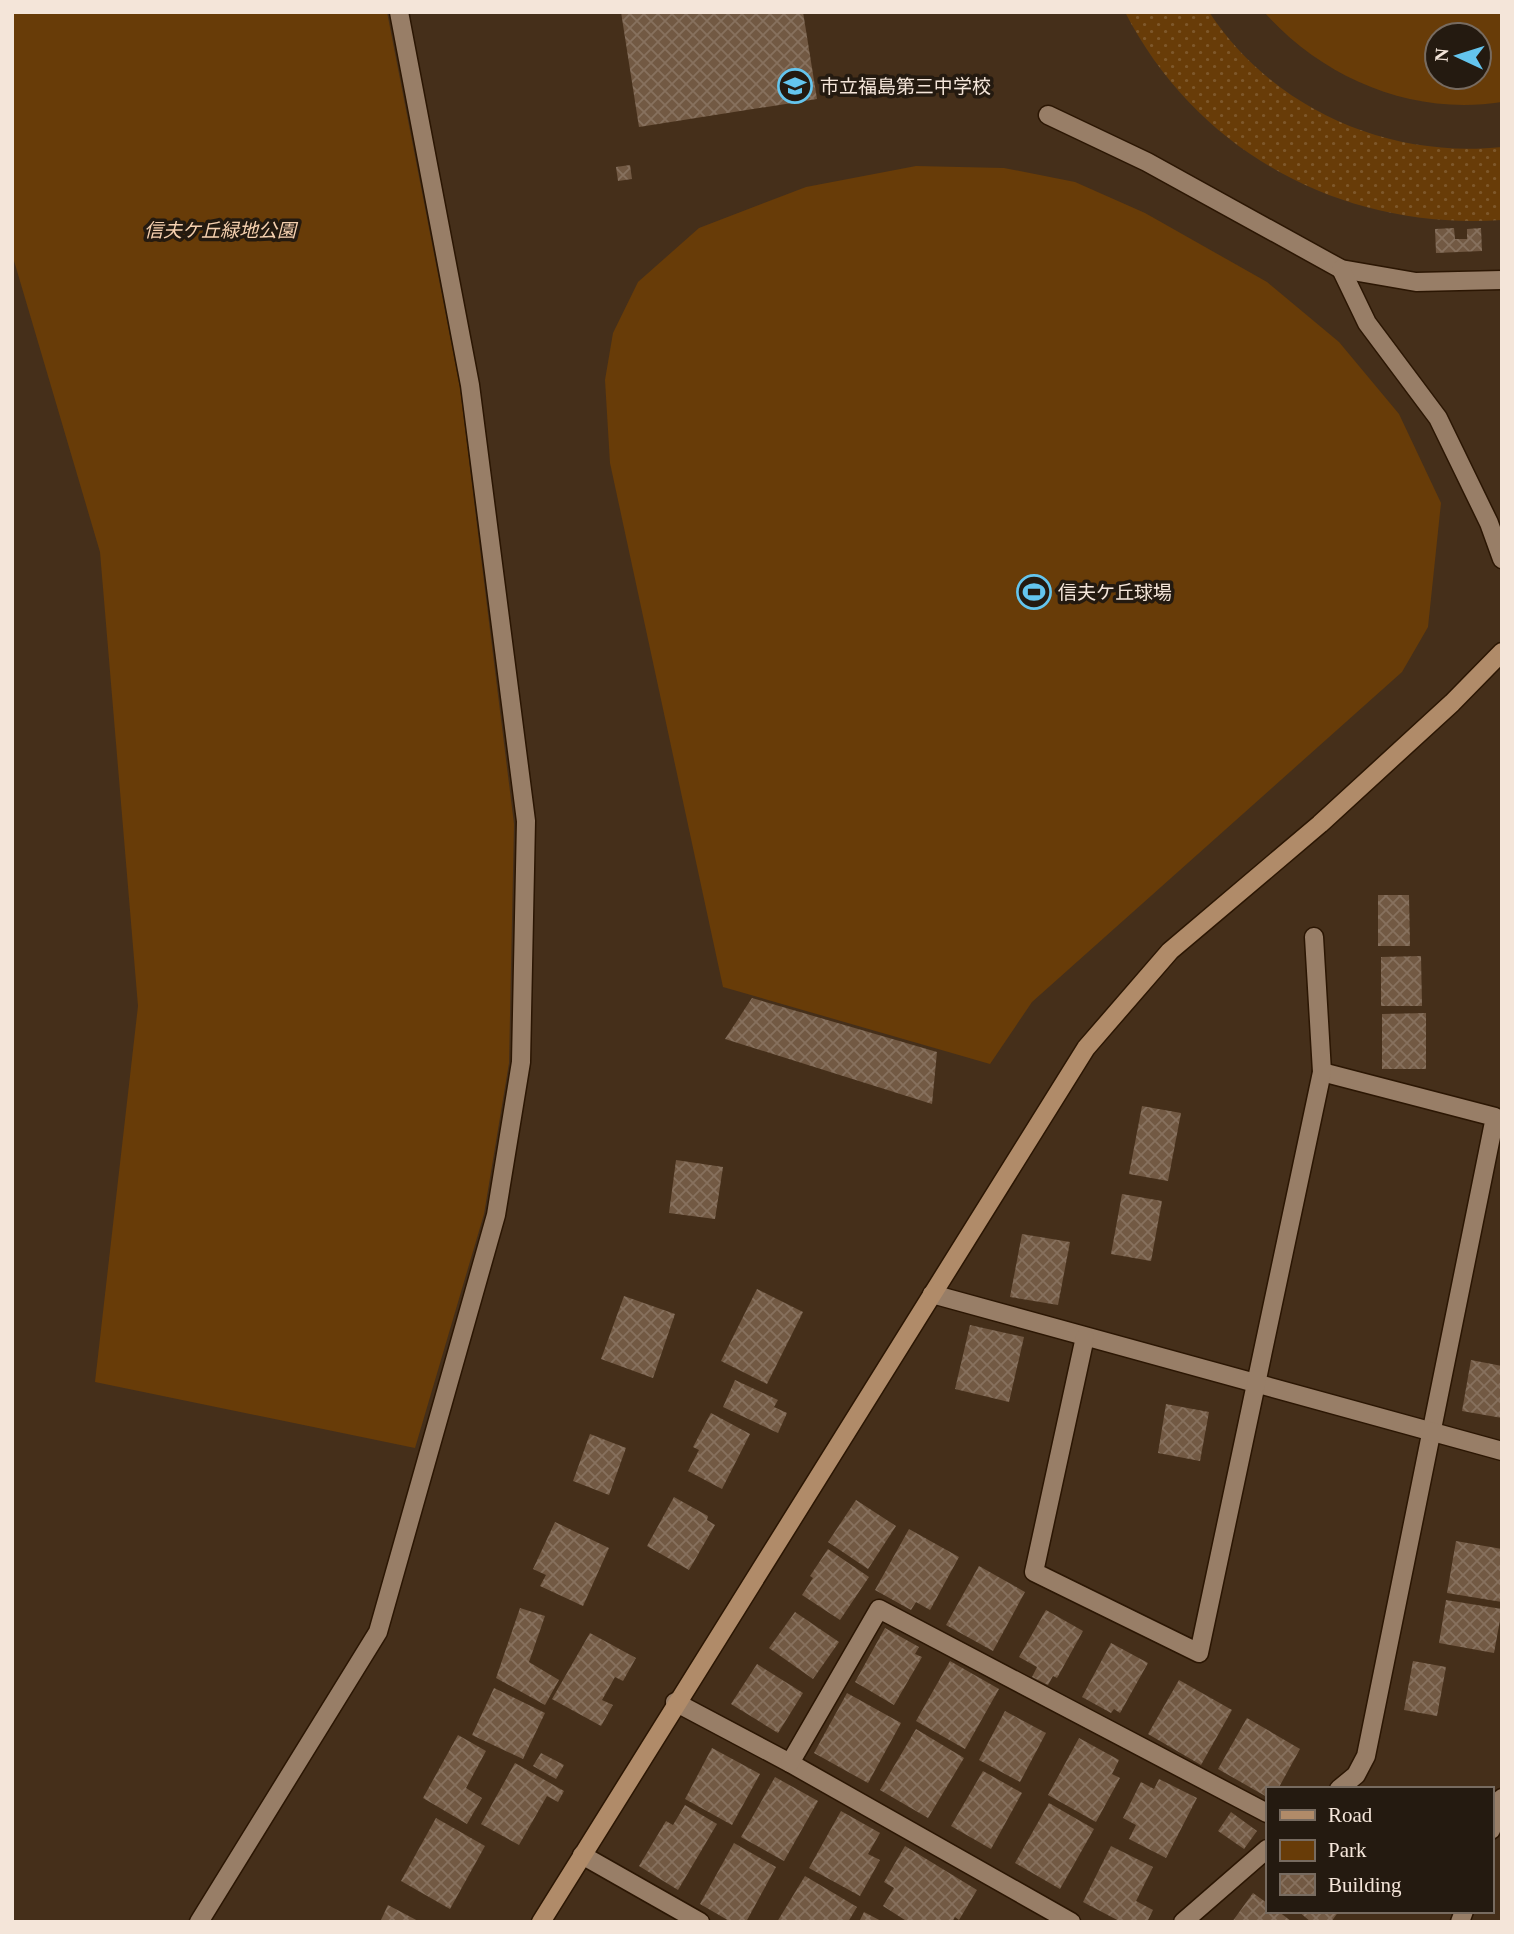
<svg xmlns="http://www.w3.org/2000/svg" width="1514" height="1934" font-family="'Times New Roman','Noto Sans JP',serif">
<defs>
<pattern id="grass-dots" width="8" height="8" patternUnits="userSpaceOnUse" patternTransform="scale(1.75)"><rect width="8" height="8" fill="#683c08"/><path d="M2 2h.1M6 6h.1" fill="none" stroke="#7e582b" stroke-width="1.8" stroke-linecap="round"/></pattern>
<pattern id="building-cross-hatch" width="8" height="8" patternUnits="userSpaceOnUse" patternTransform="scale(1.75)"><rect width="8" height="8" fill="#725943"/><path d="M0 0l8 8M0 8l8-8" fill="none" stroke="#87715e"/></pattern>
</defs>
<rect width="100%" height="100%" fill="#452f1a"/>
<path fill="url(#grass-dots)" d="M1125,12h84c64,97 178,147 293,135v73c-157,11 -304,-66 -377,-208z"/>
<g fill="#683c08" fill-rule="evenodd">
<polygon points="12,12 387,12 460,388 514,824 509,1063 484,1214 415,1448 95,1382 138,1006 100,552 12,254"/>
<path d="M1264,12h238v90c-90,14 -178,-23 -238,-90zM1437,35h42v42h-42z"/>
<polygon points="916,166 1004,168 1075,182 1145,213 1267,282 1339,342 1399,414 1441,503 1428,627 1402,672 1032,1002 990,1064 723,987 610,463 605,380 613,333 638,282 699,228 806,187"/>
</g>
<g fill="url(#building-cross-hatch)">
<polygon points="621,12 803,12 817,99 639,127"/>
<polygon points="630,165 632,179 618,181 616,167"/>
<polygon points="1454,228 1455,239 1467,239 1467,229 1481,228 1482,251 1436,253 1435,229"/>
<polygon points="1378,895 1409,895 1410,946 1378,946"/>
<polygon points="1421,956 1422,1006 1381,1006 1381,957"/>
<polygon points="752,998 937,1052 932,1104 725,1039"/>
<polygon points="1426,1013 1426,1069 1382,1069 1382,1014"/>
<polygon points="1142,1106 1181,1113 1168,1181 1129,1174"/>
<polygon points="676,1160 723,1167 715,1219 669,1213"/>
<polygon points="1122,1194 1162,1201 1151,1261 1111,1254"/>
<polygon points="1022,1234 1070,1242 1058,1305 1010,1297"/>
<polygon points="757,1289 803,1312 767,1384 721,1361"/>
<polygon points="624,1296 675,1314 653,1378 601,1359"/>
<polygon points="970,1325 1024,1337 1009,1402 955,1389"/>
<polygon points="1471,1360 1502,1366 1502,1418 1462,1411"/>
<polygon points="735,1380 778,1400 774,1407 787,1413 778,1433 723,1407"/>
<polygon points="1166,1404 1209,1412 1200,1461 1158,1453"/>
<polygon points="711,1413 750,1434 722,1489 688,1471 699,1450 693,1447"/>
<polygon points="590,1434 626,1448 609,1495 573,1481"/>
<polygon points="674,1497 708,1516 707,1520 715,1525 689,1570 647,1546"/>
<polygon points="856,1500 896,1526 868,1569 828,1542"/>
<polygon points="555,1522 609,1548 583,1606 540,1586 546,1575 533,1569"/>
<polygon points="909,1529 959,1557 930,1610 916,1602 911,1610 875,1590"/>
<polygon points="1456,1541 1502,1549 1502,1602 1447,1593"/>
<polygon points="828,1549 869,1577 840,1620 802,1595 813,1578 810,1576"/>
<polygon points="979,1566 1025,1592 993,1651 946,1625"/>
<polygon points="1446,1600 1502,1609 1494,1653 1439,1643"/>
<polygon points="520,1608 545,1616 529,1662 559,1680 545,1705 496,1678"/>
<polygon points="1046,1610 1083,1631 1057,1678 1053,1676 1048,1685 1032,1677 1037,1667 1019,1657"/>
<polygon points="795,1612 839,1642 813,1679 769,1648"/>
<polygon points="885,1628 919,1647 915,1654 922,1657 894,1705 855,1682"/>
<polygon points="590,1633 636,1658 623,1681 615,1677 602,1700 613,1705 601,1726 552,1699"/>
<polygon points="1111,1643 1148,1663 1120,1713 1114,1709 1111,1713 1082,1697"/>
<polygon points="950,1661 999,1689 965,1749 916,1721"/>
<polygon points="1413,1661 1446,1667 1437,1716 1404,1710"/>
<polygon points="757,1664 803,1693 778,1733 731,1704"/>
<polygon points="1179,1680 1232,1710 1201,1765 1148,1734"/>
<polygon points="494,1688 545,1713 523,1759 472,1735"/>
<polygon points="847,1693 901,1723 868,1783 814,1753"/>
<polygon points="1005,1711 1046,1733 1020,1782 979,1760"/>
<polygon points="1247,1718 1300,1749 1278,1789 1267,1789 1267,1797 1218,1769"/>
<polygon points="916,1729 964,1758 928,1818 880,1790"/>
<polygon points="458,1735 486,1751 466,1788 482,1798 467,1824 423,1798"/>
<polygon points="1079,1738 1119,1760 1112,1774 1120,1778 1096,1822 1048,1795"/>
<polygon points="712,1748 760,1774 732,1825 685,1799"/>
<polygon points="541,1753 564,1765 556,1779 533,1766"/>
<polygon points="515,1763 564,1791 558,1802 547,1796 519,1845 481,1824"/>
<polygon points="983,1771 1022,1793 991,1849 951,1826"/>
<polygon points="775,1777 818,1801 784,1861 741,1837"/>
<polygon points="1159,1779 1197,1798 1166,1858 1129,1839 1136,1825 1123,1818 1141,1782 1154,1789"/>
<polygon points="1049,1803 1094,1829 1060,1889 1015,1863"/>
<polygon points="685,1805 717,1824 678,1890 639,1866 666,1821 673,1825"/>
<polygon points="841,1811 880,1833 868,1854 880,1860 860,1896 809,1868"/>
<polygon points="1231,1812 1257,1831 1244,1849 1218,1831"/>
<polygon points="436,1818 485,1846 450,1909 401,1881"/>
<polygon points="734,1843 776,1867 746,1922 731,1922 700,1904"/>
<polygon points="905,1846 977,1890 959,1920 955,1917 952,1922 908,1922 883,1906 894,1888 884,1882"/>
<polygon points="1111,1846 1153,1867 1136,1901 1153,1910 1147,1922 1121,1922 1083,1902"/>
<polygon points="805,1876 857,1907 848,1922 777,1922"/>
<polygon points="1253,1893 1267,1903 1267,1911 1278,1911 1292,1922 1232,1922"/>
<polygon points="388,1905 420,1922 380,1922"/>
<polygon points="1298,1911 1339,1911 1331,1922 1311,1922"/>
<polygon points="864,1912 883,1922 859,1922"/>
</g>
<g fill="none" stroke-linecap="round" stroke-linejoin="round">
<g stroke="#2b1603" stroke-width="21">
<g id="lane">
<polyline points="1048,115 1147,162 1341,269 1416,282 1502,280"/>
<polyline points="1341,269 1367,323 1438,418 1489,523 1502,559"/>
<polyline points="199,1922 378,1632 496,1215 521,1062 526,821 470,385 399,12"/>
</g>
</g>
<g stroke="#2b1603" stroke-width="21">
<g id="street">
<polyline points="1322,1072 1495,1117 1366,1756 1356,1775 1339,1789"/>
<polyline points="932,1294 1502,1451"/>
<polyline points="1085,1337 1034,1572 1199,1653 1322,1072 1314,937"/>
<polyline points="675,1702 790,1763 1071,1922"/>
<polyline points="790,1763 879,1609 1267,1813"/>
<polyline points="1491,1830 1502,1798"/>
<polyline points="582,1855 700,1922"/>
<polyline points="1183,1922 1267,1849"/>
<polyline points="1460,1922 1464,1911"/>
</g>
</g>
<g stroke="#2b1603" stroke-width="21">
<polyline id="secondary" points="541,1922 1086,1048 1170,951 1320,824 1452,703 1502,652"/>
</g>
<use href="#lane" stroke="#987e67" stroke-width="18"/>
<use href="#street" stroke="#987e67" stroke-width="18"/>
<use href="#secondary" stroke="#b08b69" stroke-width="18"/>
</g>
<defs>
<g id="school-ring" transform="scale(1.75)"><circle r="9.5" fill="#241a10" stroke="#64c5ee" stroke-width="1.5"/><path d="M0-5L7-2L0 1L-7-2ZM-4 1L0 2.5L4 1V4Q0 6-4 4Z" fill="#64c5ee"/></g>
<g id="stadium-ring" transform="scale(1.75)"><circle r="9.5" fill="#241a10" stroke="#64c5ee" stroke-width="1.5"/><path d="M0-5a6.5 5 0 1 0 0 10a6.5 5 0 1 0 0-10ZM-3.5-1.8h7v3.6h-7Z" fill="#64c5ee"/></g>
</defs>
<g fill-rule="evenodd">
<use href="#school-ring" x="795" y="86"/>
<use href="#stadium-ring" x="1034" y="592"/>
</g>
<g text-anchor="middle" dominant-baseline="central" stroke-width="7" stroke-linejoin="round" paint-order="stroke">
<g font-size="19" fill="#f4e5d9" stroke="#241a10" text-anchor="start">
<text x="820" y="86">市立福島第三中学校</text>
<text x="1058" y="592">信夫ケ丘球場</text>
</g>
<g font-size="19" font-style="italic" fill="#f5d0af" stroke="#241a10">
<text x="220" y="230">信夫ケ丘緑地公園</text>
</g>
</g>
<rect width="1514" height="1934" fill="none" stroke="#f4e5d9" stroke-width="28"/>
<rect x="1266" y="1787" width="228" height="126" fill="#241a10" stroke="#776b60" stroke-width="2"/>
<rect x="1280" y="1810" width="35" height="10" fill="#b08b69" stroke="#776b60" stroke-width="2"/>
<text x="1328" y="1822" font-size="21" fill="#f4e5d9">Road</text>
<rect x="1280" y="1840" width="35" height="21" fill="#683c08" stroke="#776b60" stroke-width="2"/>
<text x="1328" y="1857" font-size="21" fill="#f4e5d9">Park</text>
<rect x="1280" y="1874" width="35" height="21" fill="url(#building-cross-hatch)" stroke="#776b60" stroke-width="2"/>
<text x="1328" y="1892" font-size="21" fill="#f4e5d9">Building</text>
<g transform="translate(1458 56) rotate(274)"><circle r="33" fill="#241a10" stroke="#776b60" stroke-width="2"/>
<path d="M0-5L12 26L0 18L-12 26Z" fill="#64c5ee"/>
<text y="-10" font-size="19" font-weight="bold" text-anchor="middle" fill="#f4e5d9">N</text>
</g>
</svg>
